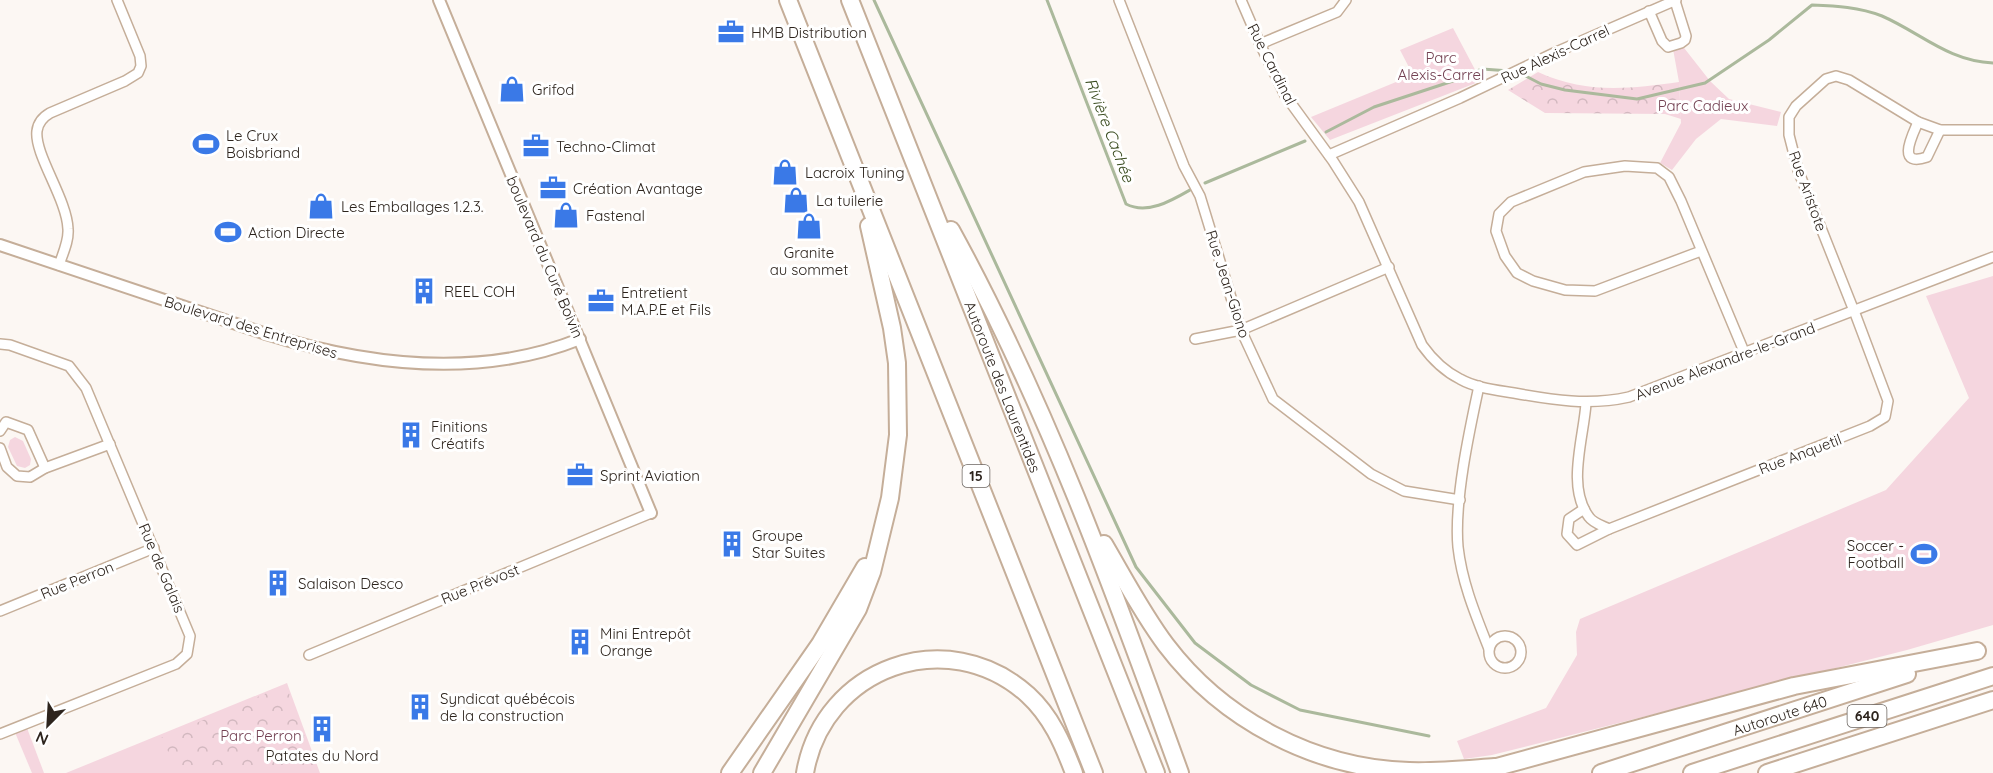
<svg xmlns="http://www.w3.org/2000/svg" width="1993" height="773" font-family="Quicksand,sans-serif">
<defs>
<pattern id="forest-crowns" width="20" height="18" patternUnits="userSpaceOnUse" patternTransform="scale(1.5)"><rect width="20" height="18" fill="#f5d6df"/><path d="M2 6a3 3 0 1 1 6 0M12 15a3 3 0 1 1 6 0" fill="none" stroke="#d2b8bf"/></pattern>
</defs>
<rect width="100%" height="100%" fill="#fcf7f3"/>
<g fill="#f5d6df">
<polygon points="1453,28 1481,81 1330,140 1311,117 1413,75 1400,50"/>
<polygon points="1681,44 1710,81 1729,99 1781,112 1777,126 1721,119 1696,139 1672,170 1660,163 1681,123 1679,82 1673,49"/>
<polygon points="1993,276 1993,625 1907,650 1492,755 1464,759 1457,741 1546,708 1577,655 1576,632 1580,619 1886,490 1969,398 1926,296"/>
<polygon points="15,437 23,441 31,459 30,465 25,468 17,466 8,447 10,440"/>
<polygon points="287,683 320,773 66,773"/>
<polygon points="27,728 44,773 32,773 14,730"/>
</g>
<g fill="url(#forest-crowns)">
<path d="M1538,72c48,22 90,17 141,10l2,37 -16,-5 -120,-1 -37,-23z"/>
<polygon points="286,685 318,773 179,773 161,738"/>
</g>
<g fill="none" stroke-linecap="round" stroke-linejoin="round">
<g stroke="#abb99c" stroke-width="3">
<polyline points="874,0 1136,567 1195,643 1251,685 1300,710 1429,736"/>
<path d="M1047,0l79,204c21,11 45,-3 64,-14"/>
<path d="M1520,73l21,11 24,6 72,9 68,-16 64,-43 43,-35c24,1 47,2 70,11 39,17 66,45 111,47"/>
<polyline points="1326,132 1374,107 1453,81 1482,69 1510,71"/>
<polyline points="1205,183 1305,141"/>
</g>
<g stroke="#c5ae99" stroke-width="12">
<g id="minor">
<polyline points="1119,0 1184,166 1200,196 1241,330 1273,399 1371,474 1404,491 1460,500"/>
<path d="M1241,0l19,44 25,51 48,66 26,41 63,143c10,14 22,26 38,34 16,9 36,11 54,14 39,7 75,13 115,4l364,-140"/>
<polyline points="1649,11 1662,41 1668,47 1681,43 1685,40 1686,36 1675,1"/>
<polyline points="1260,44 1337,12 1346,0"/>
<path d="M1918,122c-5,12 -23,46 9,35l13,-27"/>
<polyline points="1329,155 1460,98 1554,53 1676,0"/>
<polyline points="1701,251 1595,291 1565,290 1533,281 1517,273 1505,256 1496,231 1499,214 1511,202 1584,172 1625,166 1657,168 1669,177 1681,201 1745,354"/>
<path d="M59,265c4,-12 10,-24 9,-36 -1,-30 -34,-75 -31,-98 1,-9 6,-14 13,-18l75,-32 13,-8 3,-7 -1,-10 -23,-56"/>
<polyline points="1195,339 1241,330 1389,267"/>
<polyline points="0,344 10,345 69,366 86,388 190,636 187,654 176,664 0,734"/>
<path d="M1479,386c-10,46 -25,116 -21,161 4,36 18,69 31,102"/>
<path d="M1586,403c-2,34 -20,84 3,114 4,6 14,9 20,12l261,-103 15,-9 3,-16 -32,-85 -58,-146 -9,-35v-18l7,-11 30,-27 10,-3 13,4 69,42 22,8h53"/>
<polyline points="0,431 6,422 28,430 45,468"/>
<polyline points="0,448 7,467 17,476 30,477 45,468 110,444"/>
<polyline points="1584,509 1569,519 1567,534 1577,545 1609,529"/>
<polyline points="0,611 154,548"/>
<circle cx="1505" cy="652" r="16"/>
<polyline points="309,655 651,513"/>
</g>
</g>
<g stroke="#c5ae99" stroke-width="14">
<g id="tertiary">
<polyline points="439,0 651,513"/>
<path d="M0,245l266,89c100,31 214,45 314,5"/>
</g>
</g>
<g stroke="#c5ae99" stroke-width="20">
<g id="motorway">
<polyline points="788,0 1094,773"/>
<path id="s1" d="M850,0l306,773"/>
<path d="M951,230c95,173 162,358 229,543"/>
<path d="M1104,544c20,34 38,69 62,101 57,75 148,123 243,126 29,1 58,-2 86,-4"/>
<polyline points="1486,770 1794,686 1977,651"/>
<polyline points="730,773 820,644 865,567"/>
<polyline points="762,773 858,609 872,572 890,498 898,435 897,363 892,328 869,226"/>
<path d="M805,773c18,-105 142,-151 223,-78 23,21 35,49 46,78"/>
<path id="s2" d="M1601,773l306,-99"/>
<polyline points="1692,773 1993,676"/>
<polyline points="1767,773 1993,700"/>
</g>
</g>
<use href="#minor" stroke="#fff" stroke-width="9"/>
<use href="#tertiary" stroke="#fff" stroke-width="10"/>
<use href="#motorway" stroke="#fff" stroke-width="16"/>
</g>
<defs>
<g id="office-bare" transform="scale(2.07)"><path d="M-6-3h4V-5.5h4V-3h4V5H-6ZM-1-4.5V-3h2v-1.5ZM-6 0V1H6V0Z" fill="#3a79e7" stroke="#fff" stroke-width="2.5" paint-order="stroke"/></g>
<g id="shop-bare" transform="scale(2.07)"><path d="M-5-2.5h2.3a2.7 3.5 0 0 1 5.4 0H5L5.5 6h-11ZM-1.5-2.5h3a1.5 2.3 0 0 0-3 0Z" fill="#3a79e7" stroke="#fff" stroke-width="2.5" paint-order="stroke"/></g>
<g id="stadium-bare" transform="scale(2.07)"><path d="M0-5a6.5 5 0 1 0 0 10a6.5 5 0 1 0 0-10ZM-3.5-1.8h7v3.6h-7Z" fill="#3a79e7" stroke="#fff" stroke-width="2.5" paint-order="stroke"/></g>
<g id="building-bare" transform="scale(2.07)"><path d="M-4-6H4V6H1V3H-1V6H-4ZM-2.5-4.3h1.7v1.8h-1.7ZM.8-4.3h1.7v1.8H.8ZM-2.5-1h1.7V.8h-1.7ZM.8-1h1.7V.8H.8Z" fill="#3a79e7" stroke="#fff" stroke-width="2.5" paint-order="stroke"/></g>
</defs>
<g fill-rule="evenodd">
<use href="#office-bare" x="731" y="32"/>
<use href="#shop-bare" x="512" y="89"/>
<use href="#stadium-bare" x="206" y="144"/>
<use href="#office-bare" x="536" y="146"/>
<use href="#shop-bare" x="785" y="172"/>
<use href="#office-bare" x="553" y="188"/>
<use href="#shop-bare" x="796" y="200"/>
<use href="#shop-bare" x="321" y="206"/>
<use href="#shop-bare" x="566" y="215"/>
<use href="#shop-bare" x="809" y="226"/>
<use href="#stadium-bare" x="228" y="232"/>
<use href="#building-bare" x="424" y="291"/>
<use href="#office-bare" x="601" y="301"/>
<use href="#building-bare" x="411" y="435"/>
<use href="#office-bare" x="580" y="475"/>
<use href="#building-bare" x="732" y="544"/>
<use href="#stadium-bare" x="1924" y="554"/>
<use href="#building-bare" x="278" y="583"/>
<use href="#building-bare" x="580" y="642"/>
<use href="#building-bare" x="420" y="707"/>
<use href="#building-bare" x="322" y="729"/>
</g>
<g text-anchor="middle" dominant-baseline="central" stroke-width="6" stroke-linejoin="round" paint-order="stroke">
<g fill="#fff" stroke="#6c6661" stroke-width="1.5">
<rect x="962.5" y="465" width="27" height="22" rx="4.5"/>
<rect x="1847.5" y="705" width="39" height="22" rx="4.5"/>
</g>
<g font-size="14" font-weight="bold" fill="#2d241d">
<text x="976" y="476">15</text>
<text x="1867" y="716">640</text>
</g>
<g font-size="15" fill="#2d241d" stroke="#fff" text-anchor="start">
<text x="751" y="32">HMB Distribution</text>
<text x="532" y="89">Grifod</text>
<text x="226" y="135">Le Crux<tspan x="226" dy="17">Boisbriand</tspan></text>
<text x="556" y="146">Techno-Climat</text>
<text x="805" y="172">Lacroix Tuning</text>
<text x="573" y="188">Création Avantage</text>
<text x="816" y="200">La tuilerie</text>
<text x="341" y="206">Les Emballages 1.2.3.</text>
<text x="586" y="215">Fastenal</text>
<text x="248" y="232">Action Directe</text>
<text x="809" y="252" text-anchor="middle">Granite<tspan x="809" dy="17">au sommet</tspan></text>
<text x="444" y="291">REEL COH</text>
<text x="621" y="292">Entretient<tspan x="621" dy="17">M.A.P.E et Fils</tspan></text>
<text x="431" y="426">Finitions<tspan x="431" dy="17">Créatifs</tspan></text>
<text x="600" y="475">Sprint Aviation</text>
<text x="752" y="535">Groupe<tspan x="752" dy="17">Star Suites</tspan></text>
<text x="1904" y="545" text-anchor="end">Soccer -<tspan x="1904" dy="17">Football</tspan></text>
<text x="298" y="583">Salaison Desco</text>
<text x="600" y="633">Mini Entrepôt<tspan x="600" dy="17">Orange</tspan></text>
<text x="440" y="698">Syndicat québécois<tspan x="440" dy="17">de la construction</tspan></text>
<text x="322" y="755" text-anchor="middle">Patates du Nord</text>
</g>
<g font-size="15" fill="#2d241d" stroke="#fff">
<text transform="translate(1555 54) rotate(-25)">Rue Alexis-Carrel</text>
<text transform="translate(1272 64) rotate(63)">Rue Cardinal</text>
<text transform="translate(1808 191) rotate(70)">Rue Aristote</text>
<text transform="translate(545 257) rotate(67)">boulevard du Curé Boivin</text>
<text transform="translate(1228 284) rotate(72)">Rue Jean-Giono</text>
<text transform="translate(251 327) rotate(17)">Boulevard des Entreprises</text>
<text transform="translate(1725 361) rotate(-21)">Avenue Alexandre-le-Grand</text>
<text stroke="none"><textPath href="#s1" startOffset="416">Autoroute des Laurentides</textPath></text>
<text transform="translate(1800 454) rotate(-21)">Rue Anquetil</text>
<text transform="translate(162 568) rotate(67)">Rue de Galais</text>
<text transform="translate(77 580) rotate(-22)">Rue Perron</text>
<text transform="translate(480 584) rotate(-22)">Rue Prévost</text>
<text stroke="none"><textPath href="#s2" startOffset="188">Autoroute 640</textPath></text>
</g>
<g font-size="15" fill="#744253" stroke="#fff">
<text x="1441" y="57">Parc<tspan x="1441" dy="17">Alexis-Carrel</tspan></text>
<text x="1703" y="105">Parc Cadieux</text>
<text x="261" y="735">Parc Perron</text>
</g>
<g font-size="16" font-style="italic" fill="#384a1d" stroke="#fff">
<text transform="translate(1110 130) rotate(69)">Rivière Cachée</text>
</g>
</g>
<g transform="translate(48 725) rotate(204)" stroke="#ffffff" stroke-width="4.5" paint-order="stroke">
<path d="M0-4.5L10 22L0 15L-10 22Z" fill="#2d241d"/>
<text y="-9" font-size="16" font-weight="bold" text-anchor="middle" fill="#2d241d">N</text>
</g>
</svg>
